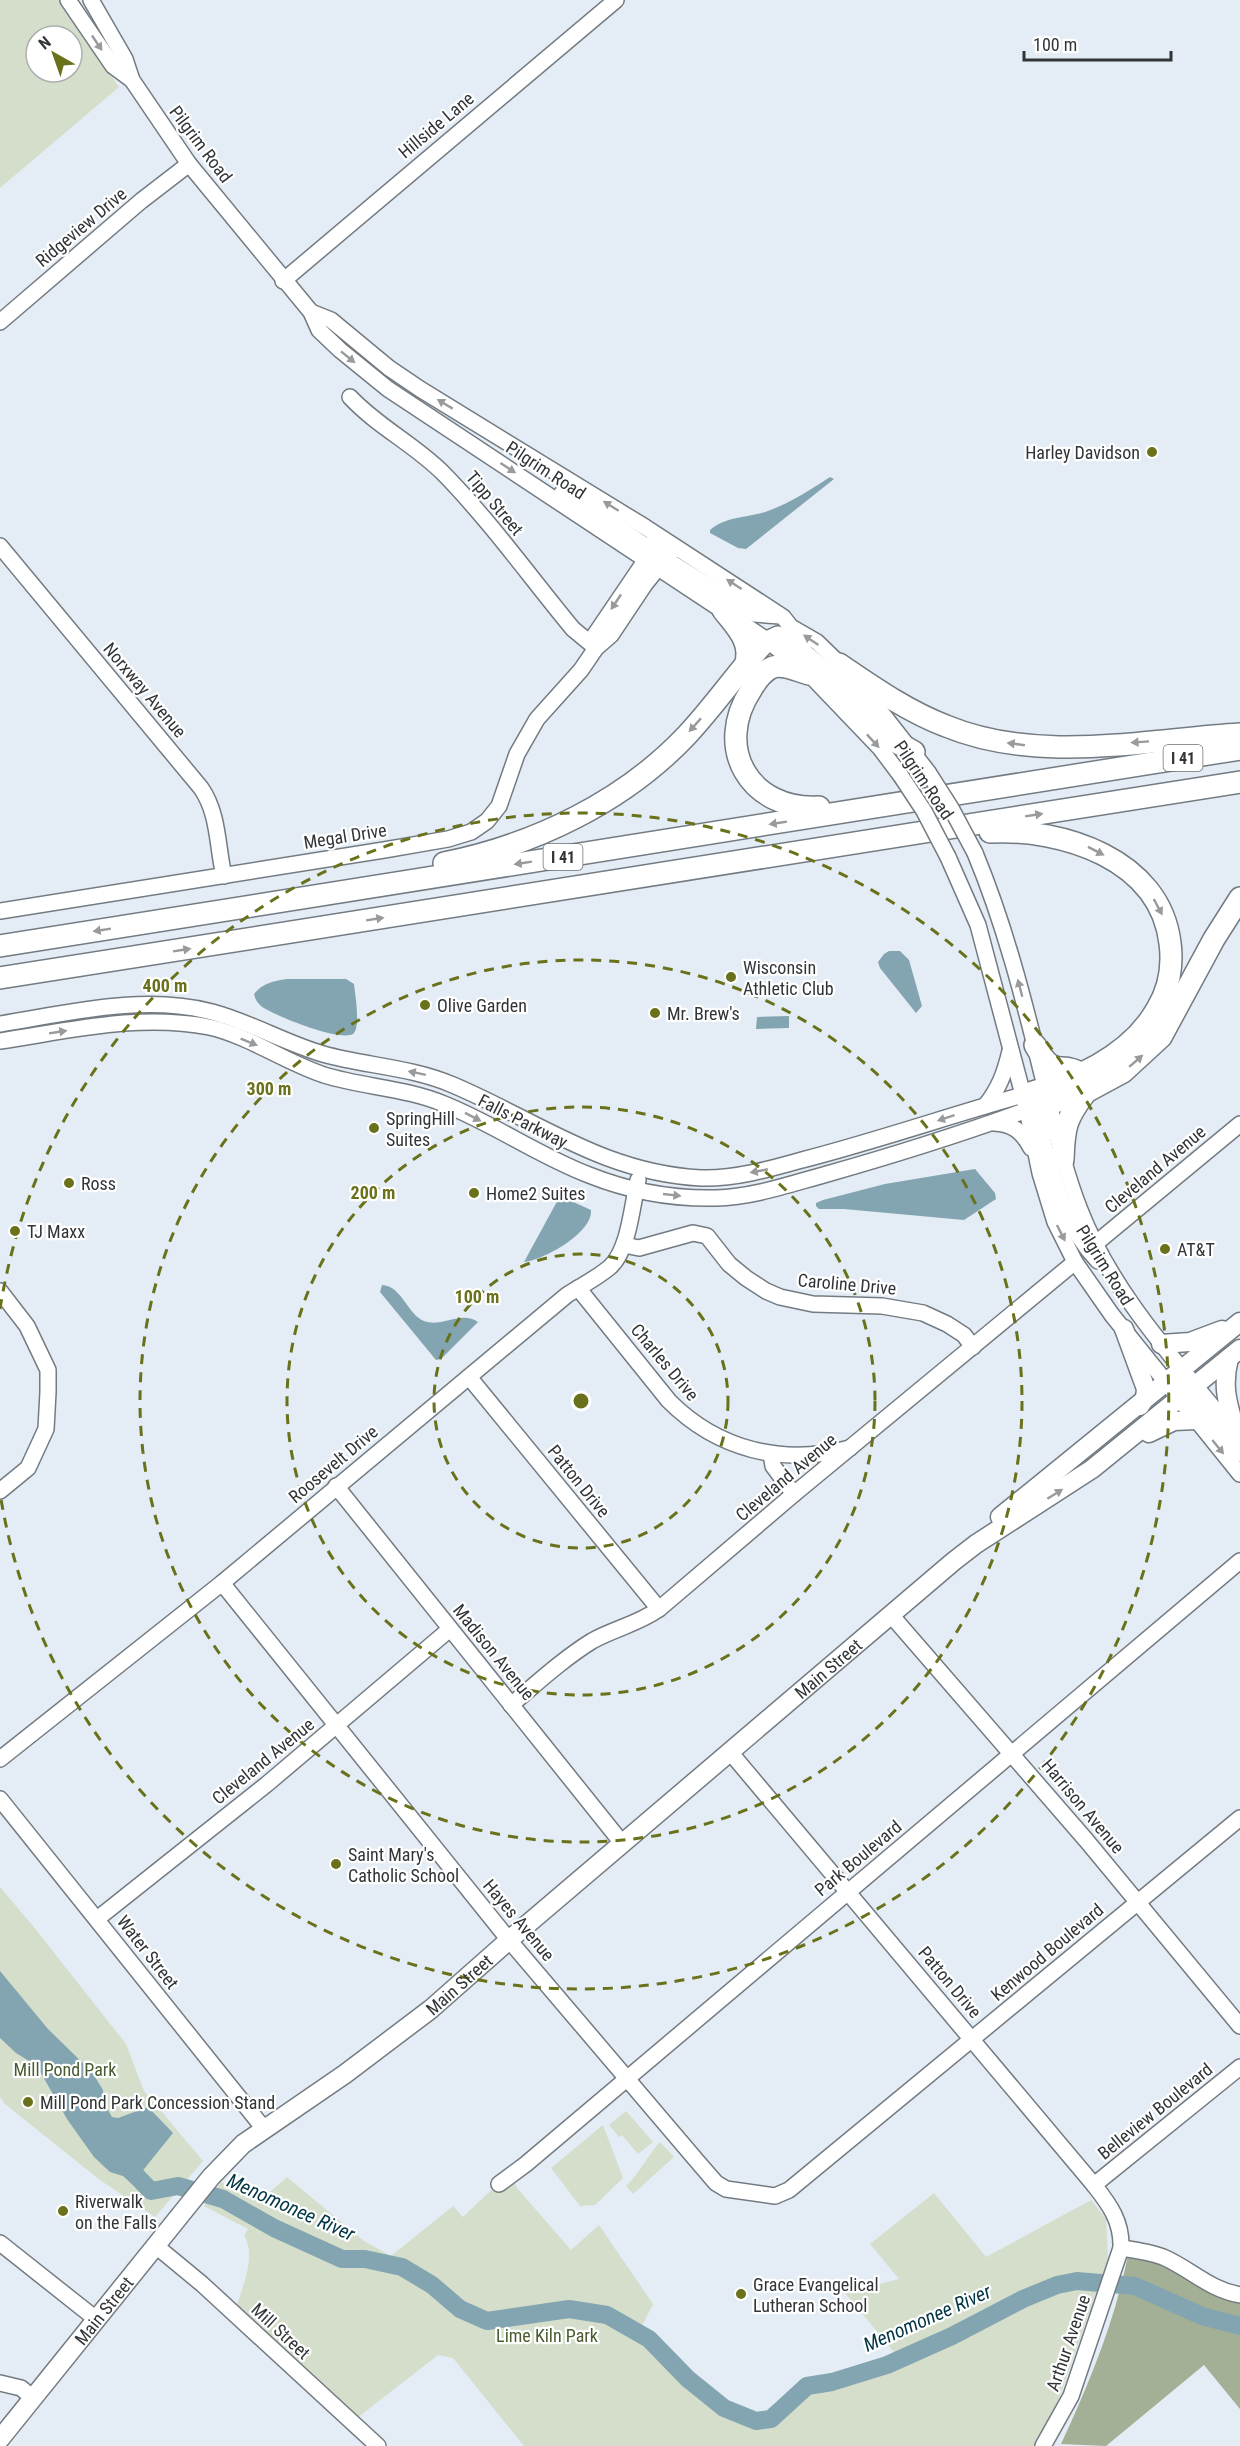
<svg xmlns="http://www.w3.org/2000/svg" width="1240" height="2446" font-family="'Roboto Condensed',sans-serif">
<rect width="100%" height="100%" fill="#e4edf5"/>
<g fill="#d4deca" fill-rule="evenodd">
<path d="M0,0h59l60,87 -119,101zM36,36h36v36h-36z"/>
<polygon points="0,1887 33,1926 126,2044 144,2091 203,2161 155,2217 100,2180 5,2104 0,2097"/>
<polygon points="626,2111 653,2142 638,2154 622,2135 619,2137 609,2125"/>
<polygon points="603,2125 623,2178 595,2205 580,2206 551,2168"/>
<path d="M660,2142l14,15 -41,37 -7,-8c14,-13 21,-30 34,-44z"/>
<path d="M510,2172l7,16 54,62 28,-25 54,79 -18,36c33,18 54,49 84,71 18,14 48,24 66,5 8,-9 15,-20 27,-25 16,-6 33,-5 49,-10 14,-5 28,-12 42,-18l-58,-70 54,-14 -29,-35 64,-51 52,64 105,-57 15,19 2,40 -53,151 -21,36h-510l-71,-88 -15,-3 -81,63 -121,-109c6,-22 21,-52 8,-74l4,-6 -44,-23 17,-24 28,16 13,1 25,-22 77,64 27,15 62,-50 10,11z"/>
</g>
<path fill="#a3b095" d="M1128,2255l25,5 87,39v110l-36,-44 -98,81 -45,-2c28,-60 54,-123 67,-189z"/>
<g fill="#83a4b1">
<path d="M830,477l4,2 -88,70 -8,-1 -28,-15v-3c16,-14 39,-12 58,-19 22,-8 42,-21 62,-34z"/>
<polygon points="889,951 900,951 909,960 922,1006 916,1013 880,968 878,962 884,954"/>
<path d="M287,979h59l8,5c1,9 7,44 -1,50 -14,8 -80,-19 -92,-28 -4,-4 -6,-7 -7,-12 9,-11 19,-13 33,-15z"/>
<polygon points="789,1016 789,1028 756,1029 757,1017"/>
<polygon points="975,1169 995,1193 996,1199 964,1220 844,1209 819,1209 816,1206 816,1203 823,1200 885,1184"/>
<path d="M560,1196l31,14c2,23 -48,50 -67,52z"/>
<path d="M382,1285c20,1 25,29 42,36 18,7 37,-11 54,1l-37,37 -5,1 -56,-68z"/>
<polygon points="0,1971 48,2029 92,2072 103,2090 104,2103 112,2117 118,2118 148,2107 173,2133 132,2184 123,2176 110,2172 94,2157 67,2119 37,2066 16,2053 0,2038"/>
</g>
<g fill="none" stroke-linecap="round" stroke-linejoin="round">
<polyline stroke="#83a4b1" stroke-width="18" points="121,2160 151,2191 178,2186 223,2199 274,2228 342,2259 365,2259 402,2267 432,2285 460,2309 487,2321 569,2309 607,2315 649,2339 688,2379 724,2408 756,2421 771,2419 807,2386 832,2382 887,2365 952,2336 1023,2299 1057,2285 1077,2281 1135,2286 1202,2316 1240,2326"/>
<g stroke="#737b82" stroke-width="18">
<g id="minor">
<polyline points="68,0 113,66 132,80"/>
<polyline points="91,0 125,59 132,80 189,164 311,312 319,330 340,350 388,389 767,640 813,678 880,748 901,776"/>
<polyline points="283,281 616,0"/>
<polyline points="311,312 331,320 389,368 420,389 645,527 783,617 791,627 817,642 856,680 928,772"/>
<polyline points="0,322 141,201 189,164"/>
<path d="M350,397c28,30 64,47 93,76 47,48 87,104 130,156l23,19"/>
<polyline points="562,493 585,505 643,544 659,548 675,547"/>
<path d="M0,546l201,242c18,26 16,58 23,88"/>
<polyline points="657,560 669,561 754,614 780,616"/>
<polyline points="596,648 594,636 651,552"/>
<path d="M975,853c29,70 48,143 66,217 12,47 21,95 39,140 33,85 98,153 154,223"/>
<polyline points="948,857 978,925 1027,1110 1040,1173 1055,1222 1075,1262 1112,1315 1240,1474"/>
<polyline points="0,911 384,850 448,839 471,832 487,821 499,806 517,754 537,719 581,670 596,648 611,635 645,584 675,547"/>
<path d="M0,1024c69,-11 143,-30 212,-12 38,10 73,31 111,42 43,12 88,13 130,31 85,36 151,88 248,93 34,1 69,-9 101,-18 74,-19 146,-44 221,-65"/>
<path d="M0,1041c68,-10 140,-28 209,-14 40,9 76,35 115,48 39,12 82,13 120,29 50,20 95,52 145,71 40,16 84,24 127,23 38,-1 74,-14 111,-24 67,-19 134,-40 200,-64l22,-6"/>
<path d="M1033,1101c10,10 7,30 11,44 12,44 22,83 54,116"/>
<path d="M985,1106c14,-17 20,-34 25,-55"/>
<path d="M994,1123c19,1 28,8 37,25"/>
<polyline points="1095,1244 1240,1124"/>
<polyline points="624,1245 639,1248 693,1233 707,1236 729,1264 746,1278 766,1291 780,1297 813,1304 882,1306 923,1313 947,1324 964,1335 973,1347"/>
<path d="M578,1288l91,113c49,49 114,65 181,47"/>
<polyline points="0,1291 27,1326 48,1370 48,1392 46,1429 28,1468 0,1491"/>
<polyline points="469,1377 659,1609"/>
<polyline points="771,1454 773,1466 794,1494"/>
<polyline points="336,1486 622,1843"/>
<polyline points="222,1583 509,1940 697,2161 716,2183 726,2189 775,2196 789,2190 1240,1818"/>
<polyline points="891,1615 1086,1840 1240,2026"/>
<path d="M511,1705c26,-22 52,-46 81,-64 21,-12 46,-17 67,-32l135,-115 281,-232"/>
<path d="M730,1752l364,433c16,20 28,37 27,63l-50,148 -28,50"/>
<path d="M0,1759l222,-176 345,-288c14,-9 30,-17 43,-28 19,-17 22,-62 28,-87"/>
<polyline points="0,1799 265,2130"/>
<polyline points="97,1919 267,1784 450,1629"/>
<polyline points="499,2184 526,2164 1240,1561"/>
<polyline points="1094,2185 1240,2067"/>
<polyline points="0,2243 96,2319"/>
<polyline points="156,2246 202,2284 378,2446"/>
<path d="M1121,2248c14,2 29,4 42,9 28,12 45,32 77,38"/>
<polyline points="0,2383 21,2388 33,2398"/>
</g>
</g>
<g stroke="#737b82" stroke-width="21">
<g id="major">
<polyline points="1124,1329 1146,1389 1145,1398 1140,1406"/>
<polyline points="1161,1344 1190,1342 1222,1330"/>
<path d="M1229,1358c-8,32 0,48 8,79"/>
<polyline points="1176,1388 1187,1392 1240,1452"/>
<polyline points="1149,1433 1174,1421 1196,1420"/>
<polyline points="1000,1517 1240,1322"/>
<path id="s1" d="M0,2439l211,-262 32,-33 102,-70 86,-65 78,-69 445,-379 22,-17 116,-75 148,-120"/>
</g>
</g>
<g stroke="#737b82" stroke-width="24">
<g id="highway">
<path d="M723,610c13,17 30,32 22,56"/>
<path d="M839,664c34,23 68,47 107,62 92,38 198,14 294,8"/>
<path d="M809,674c-11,-3 -25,-10 -36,-7 -10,4 -17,14 -22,23 -38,58 -1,121 68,117"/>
<path d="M990,832c72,-4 170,27 180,111 3,22 -1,46 -13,66 -27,48 -84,72 -134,86"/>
<path d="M444,863c90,-18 180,-61 243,-128 27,-29 49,-61 76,-91l15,-7 11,5 59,52 43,45 23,13"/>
<polyline points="0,946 1240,749"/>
<polyline points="0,978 1240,782"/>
<path d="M1035,1045c21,37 24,14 47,29"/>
<polyline points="1049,1104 1086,1092 1123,1072 1161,1037 1214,939 1240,898"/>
<path d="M1063,1160c1,-33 3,-42 23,-68"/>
</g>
</g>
<use href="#minor" stroke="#fff" stroke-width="15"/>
<use href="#major" stroke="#fff" stroke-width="18"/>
<use href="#highway" stroke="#fff" stroke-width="21"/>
<g stroke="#737b82" stroke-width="18" stroke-linecap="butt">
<g id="minor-bridge">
<polyline points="928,772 951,808 975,853"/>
<polyline points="901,776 924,811 948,857"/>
</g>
</g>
<use href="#minor-bridge" stroke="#fff" stroke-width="15"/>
</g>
<defs><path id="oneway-solid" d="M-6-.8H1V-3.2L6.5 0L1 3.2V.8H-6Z" transform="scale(1.5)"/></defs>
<g fill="#989a9c">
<use href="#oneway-solid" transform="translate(97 43) rotate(56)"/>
<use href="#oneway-solid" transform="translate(348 357) rotate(39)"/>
<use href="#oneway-solid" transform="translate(445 404) rotate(-149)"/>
<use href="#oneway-solid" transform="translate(508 468) rotate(33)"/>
<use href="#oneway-solid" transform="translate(611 506) rotate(-148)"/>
<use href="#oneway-solid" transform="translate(734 584) rotate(-147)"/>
<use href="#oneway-solid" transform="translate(616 602) rotate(124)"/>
<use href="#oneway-solid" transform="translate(811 640) rotate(-146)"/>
<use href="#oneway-solid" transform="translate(695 725) rotate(132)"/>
<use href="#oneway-solid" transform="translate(873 741) rotate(47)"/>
<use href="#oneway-solid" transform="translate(1140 742) rotate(176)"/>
<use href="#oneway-solid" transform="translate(1016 744) rotate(-172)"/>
<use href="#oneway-solid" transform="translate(1034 815) rotate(-9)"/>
<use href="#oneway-solid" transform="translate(778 823) rotate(171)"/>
<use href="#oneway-solid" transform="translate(1096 851) rotate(27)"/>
<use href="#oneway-solid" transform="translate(523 863) rotate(171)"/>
<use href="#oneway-solid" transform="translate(1158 907) rotate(62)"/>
<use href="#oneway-solid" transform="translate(375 919) rotate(-9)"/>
<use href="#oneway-solid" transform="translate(102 930) rotate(171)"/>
<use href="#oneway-solid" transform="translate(182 950) rotate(-9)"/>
<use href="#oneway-solid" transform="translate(1020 988) rotate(-105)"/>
<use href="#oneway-solid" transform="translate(58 1032) rotate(-9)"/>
<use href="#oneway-solid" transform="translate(249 1042) rotate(22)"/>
<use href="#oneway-solid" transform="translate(1136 1061) rotate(-41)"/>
<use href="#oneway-solid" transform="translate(417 1073) rotate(-168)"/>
<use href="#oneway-solid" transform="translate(473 1117) rotate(27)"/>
<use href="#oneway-solid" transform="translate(946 1118) rotate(162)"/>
<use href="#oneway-solid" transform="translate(759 1171) rotate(169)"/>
<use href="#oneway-solid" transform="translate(672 1195) rotate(6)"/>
<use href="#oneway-solid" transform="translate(1061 1233) rotate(63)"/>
<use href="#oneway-solid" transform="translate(1218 1447) rotate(51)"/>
<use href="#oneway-solid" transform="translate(1055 1494) rotate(-32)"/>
</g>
<g fill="none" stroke="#69711a" stroke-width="3" stroke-dasharray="10 8">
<circle cx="581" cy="1401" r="147"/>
<circle cx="581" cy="1401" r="294"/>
<circle cx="581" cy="1401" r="441"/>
<path d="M0 1309A588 588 0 1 1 0 1493"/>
</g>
<g fill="#69711a" stroke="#fff" stroke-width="2">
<circle cx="1152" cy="452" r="6"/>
<circle cx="731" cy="977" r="6"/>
<circle cx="425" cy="1005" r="6"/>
<circle cx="655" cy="1013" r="6"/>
<circle cx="374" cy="1128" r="6"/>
<circle cx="69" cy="1183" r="6"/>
<circle cx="474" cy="1193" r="6"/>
<circle cx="15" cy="1231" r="6"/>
<circle cx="1165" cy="1249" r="6"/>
<circle cx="336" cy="1864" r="6"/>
<circle cx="28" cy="2102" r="6"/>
<circle cx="63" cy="2211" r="6"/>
<circle cx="741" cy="2294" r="6"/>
</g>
<g text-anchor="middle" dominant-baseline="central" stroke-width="4.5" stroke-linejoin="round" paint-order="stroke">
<g fill="#fff" stroke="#6f7274" stroke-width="1.5">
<rect x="1163.5" y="745" width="39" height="26" rx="4.5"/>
<rect x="543.5" y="844" width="39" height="26" rx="4.5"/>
</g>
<g font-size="16" font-weight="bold" fill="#313538">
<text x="1183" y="758">I 41</text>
<text x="563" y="857">I 41</text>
</g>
<g font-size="18" fill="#313538" stroke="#fff">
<text transform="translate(436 125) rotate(-40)">Hillside Lane</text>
<text transform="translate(201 144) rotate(53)">Pilgrim Road</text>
<text transform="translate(81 227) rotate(-40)">Ridgeview Drive</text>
<text transform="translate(546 470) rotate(33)">Pilgrim Road</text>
<text transform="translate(495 503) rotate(50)">Tipp Street</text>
<text transform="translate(145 690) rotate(50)">Norxway Avenue</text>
<text transform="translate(924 780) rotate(56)">Pilgrim Road</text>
<text transform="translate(345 836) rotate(-9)">Megal Drive</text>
<text transform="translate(523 1121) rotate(27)">Falls Parkway</text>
<text transform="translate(1155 1169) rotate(-40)">Cleveland Avenue</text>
<text transform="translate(1105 1265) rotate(58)">Pilgrim Road</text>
<text transform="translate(847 1284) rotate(5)">Caroline Drive</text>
<text transform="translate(665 1362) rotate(50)">Charles Drive</text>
<text transform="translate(333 1464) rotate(-40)">Roosevelt Drive</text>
<text transform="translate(786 1477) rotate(-40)">Cleveland Avenue</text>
<text transform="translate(579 1481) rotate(51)">Patton Drive</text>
<text transform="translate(494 1652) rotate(51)">Madison Avenue</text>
<text stroke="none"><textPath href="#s1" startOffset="1137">Main Street</textPath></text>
<text transform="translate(263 1761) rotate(-39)">Cleveland Avenue</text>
<text transform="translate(1083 1806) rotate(50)">Harrison Avenue</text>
<text transform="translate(858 1858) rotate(-40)">Park Boulevard</text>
<text transform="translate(519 1920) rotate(50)">Hayes Avenue</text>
<text transform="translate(148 1952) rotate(52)">Water Street</text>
<text transform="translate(1047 1952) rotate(-40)">Kenwood Boulevard</text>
<text transform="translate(950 1982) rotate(50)">Patton Drive</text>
<text stroke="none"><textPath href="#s1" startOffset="651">Main Street</textPath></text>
<text transform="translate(1155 2111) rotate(-39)">Belleview Boulevard</text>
<text stroke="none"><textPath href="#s1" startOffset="165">Main Street</textPath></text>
<text transform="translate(281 2331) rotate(43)">Mill Street</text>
<text transform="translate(1068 2343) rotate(-71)">Arthur Avenue</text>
</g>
<g font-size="18" fill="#313538" stroke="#fff" text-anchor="start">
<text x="1140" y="452" text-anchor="end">Harley Davidson</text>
<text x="743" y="967">Wisconsin<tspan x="743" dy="21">Athletic Club</tspan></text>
<text x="437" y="1005">Olive Garden</text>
<text x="667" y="1013">Mr. Brew's</text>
<text x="386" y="1118">SpringHill<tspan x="386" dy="21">Suites</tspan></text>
<text x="81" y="1183">Ross</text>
<text x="486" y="1193">Home2 Suites</text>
<text x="27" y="1231">TJ Maxx</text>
<text x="1177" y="1249">AT&amp;T</text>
<text x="348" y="1854">Saint Mary's<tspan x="348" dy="21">Catholic School</tspan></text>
<text x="40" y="2102">Mill Pond Park Concession Stand</text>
<text x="75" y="2201">Riverwalk<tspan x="75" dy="21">on the Falls</tspan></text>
<text x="753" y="2284">Grace Evangelical<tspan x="753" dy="21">Lutheran School</tspan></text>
</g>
<g font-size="18" fill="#485c30" stroke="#fff">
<text x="65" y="2069">Mill Pond Park</text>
<text x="547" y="2335">Lime Kiln Park</text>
</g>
<g font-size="20" font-style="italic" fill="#023545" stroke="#fff">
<text transform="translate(291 2207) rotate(24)">Menomonee River</text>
<text transform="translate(927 2318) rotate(-24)">Menomonee River</text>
</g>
</g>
<circle cx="581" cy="1401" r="9" fill="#69711a" stroke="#fff" stroke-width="3"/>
<g font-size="18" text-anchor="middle" font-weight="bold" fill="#69711a" stroke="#fff" stroke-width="4.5" stroke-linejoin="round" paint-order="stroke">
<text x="165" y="992">400 m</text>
<text x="269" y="1095">300 m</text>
<text x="373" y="1199">200 m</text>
<text x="477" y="1303">100 m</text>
</g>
<g transform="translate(54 54) rotate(320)"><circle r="28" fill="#ffffff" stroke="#adaeaf" stroke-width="1.5"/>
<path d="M0-4.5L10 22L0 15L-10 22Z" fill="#69711a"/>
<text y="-9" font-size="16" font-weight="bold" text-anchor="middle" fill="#313538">N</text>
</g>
<path d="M1024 51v9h147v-9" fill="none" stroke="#313538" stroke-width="3"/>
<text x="1033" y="51" font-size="18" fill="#313538" stroke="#ffffff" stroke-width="4.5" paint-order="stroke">100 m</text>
</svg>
